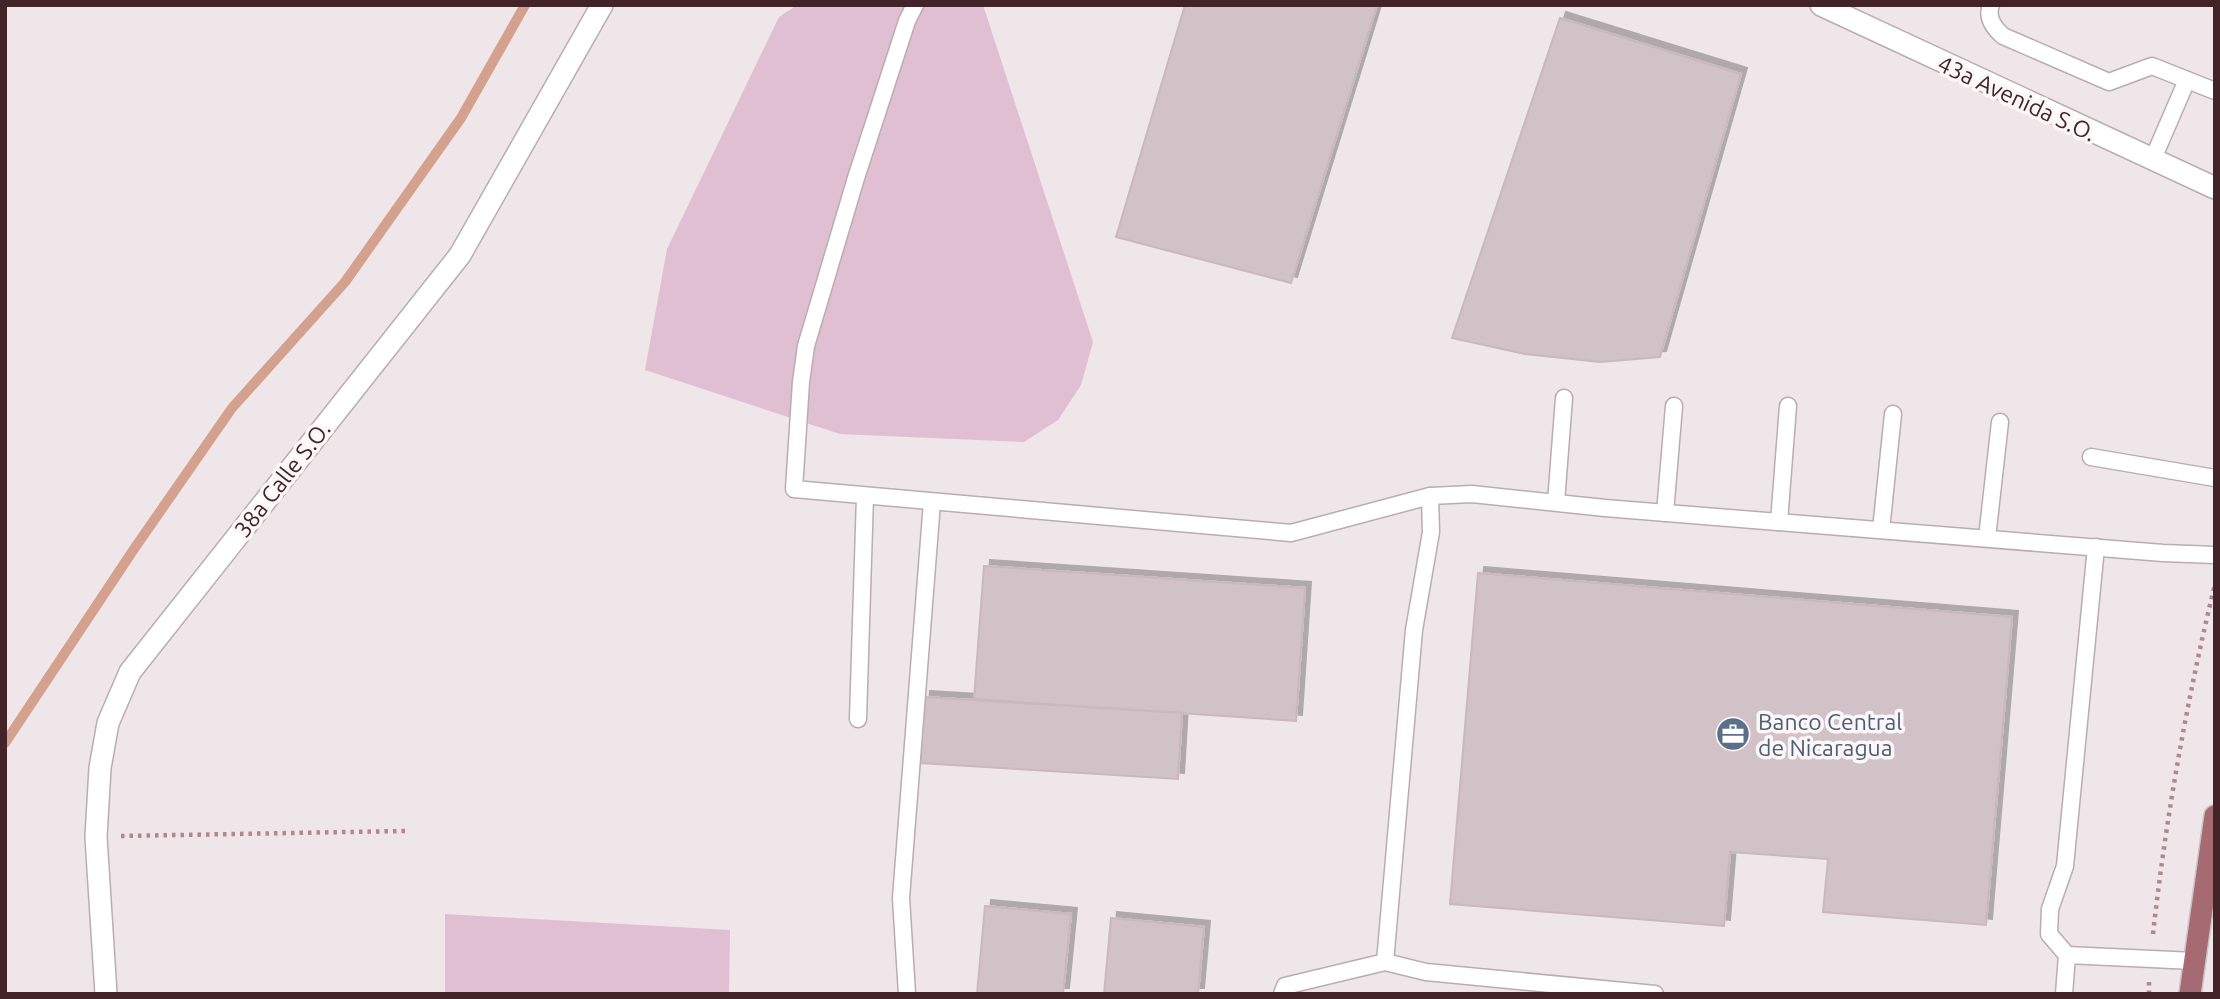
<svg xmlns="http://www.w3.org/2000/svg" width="2220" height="999" font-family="Ubuntu,sans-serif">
<defs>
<filter id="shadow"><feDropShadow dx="6" dy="-6" stdDeviation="0" flood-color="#0004"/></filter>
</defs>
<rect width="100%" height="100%" fill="#efe6e9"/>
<g fill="#e0bfd3">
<polygon points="797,5 983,5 1093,342 1081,385 1058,420 1024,442 840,434 645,370 667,249 779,17"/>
<polygon points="445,914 730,930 729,994 445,994"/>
</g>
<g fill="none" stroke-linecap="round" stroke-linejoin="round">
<polyline stroke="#d4a18e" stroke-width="10" points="5,743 134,549 232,408 345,282 461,118 525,5"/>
</g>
<g fill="#d0c2c6" stroke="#c9b8bd" stroke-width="2" filter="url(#shadow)">
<polygon points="1185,5 1377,5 1291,283 1116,237"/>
<polygon points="1560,18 1741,74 1660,357 1600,362 1525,354 1452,338"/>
<polygon points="984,566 1305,588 1296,721 974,699"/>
<polygon points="1478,573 2012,617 1986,925 1823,912 1828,859 1730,852 1724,926 1450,904"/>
<polygon points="924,697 1182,713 1178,779 920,763"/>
<polygon points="985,906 1071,914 1063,994 977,994"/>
<polygon points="1111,918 1204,927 1198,994 1104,994"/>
</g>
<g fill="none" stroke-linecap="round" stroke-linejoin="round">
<g stroke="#bbacaf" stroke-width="19">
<g id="lane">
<polyline points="915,5 907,21 856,178 806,346 801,382 794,489 1291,533 1430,496 1472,494 1605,508 2163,553 2215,555"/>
<path d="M1991,5c-5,12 3,23 12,31l106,46 43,-16 63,25"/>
<polyline points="2152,161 2187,80"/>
<polyline points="2091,457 2215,478"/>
<polyline points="1556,502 1564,398"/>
<polyline points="1665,513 1674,406"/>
<polyline points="1779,522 1788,406"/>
<polyline points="1881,530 1893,414"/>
<polyline points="1987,538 2000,422"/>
<polyline points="2096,547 2065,866 2050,909 2049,934 2067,955 2194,961"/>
<polyline points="858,719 865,496"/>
<polyline points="1385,962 1414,630 1431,532 1430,496"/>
<polyline points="907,994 901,898 932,502"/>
<polyline points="1282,994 1285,986 1385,962 1426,972 1655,994"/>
<polyline points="2064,994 2067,955"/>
</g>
</g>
<g stroke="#bbacaf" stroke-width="24">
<g id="street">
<polyline points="1821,5 2215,188"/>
<polyline points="106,994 96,837 100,768 108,723 130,672 460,255 602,5"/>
</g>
</g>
<g stroke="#cac2c3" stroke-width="24">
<polyline id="primary" points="2190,994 2215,816"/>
</g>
<g stroke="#b3868f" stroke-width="4.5" stroke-dasharray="3.5 5" stroke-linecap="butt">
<polyline points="121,836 405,831"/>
<path d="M2153,934c13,-117 34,-235 62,-350"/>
<polyline points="2149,994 2149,981"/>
</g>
<use href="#lane" stroke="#fff" stroke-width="16"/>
<use href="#street" stroke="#fff" stroke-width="21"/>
<use href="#primary" stroke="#a56a72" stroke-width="21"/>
</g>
<defs>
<g id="office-disc" transform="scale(1.75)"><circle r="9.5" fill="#5c6f8a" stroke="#fbf7f8"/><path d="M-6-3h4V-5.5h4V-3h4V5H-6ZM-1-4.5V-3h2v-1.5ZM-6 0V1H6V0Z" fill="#fff"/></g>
</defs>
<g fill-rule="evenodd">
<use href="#office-disc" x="1733" y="734"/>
</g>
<g text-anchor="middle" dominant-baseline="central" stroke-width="7" stroke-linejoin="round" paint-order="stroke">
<g font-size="23" fill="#422428" stroke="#fbf7f8">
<text transform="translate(2017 98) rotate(25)">43a Avenida S.O.</text>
<text transform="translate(282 479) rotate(-52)">38a Calle S.O.</text>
</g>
<g font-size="23" fill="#4e5e75" stroke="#fbf7f8" text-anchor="start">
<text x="1758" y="721">Banco Central<tspan x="1758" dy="26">de Nicaragua</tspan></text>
</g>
</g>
<rect width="2220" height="999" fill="none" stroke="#422428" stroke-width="14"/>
</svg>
